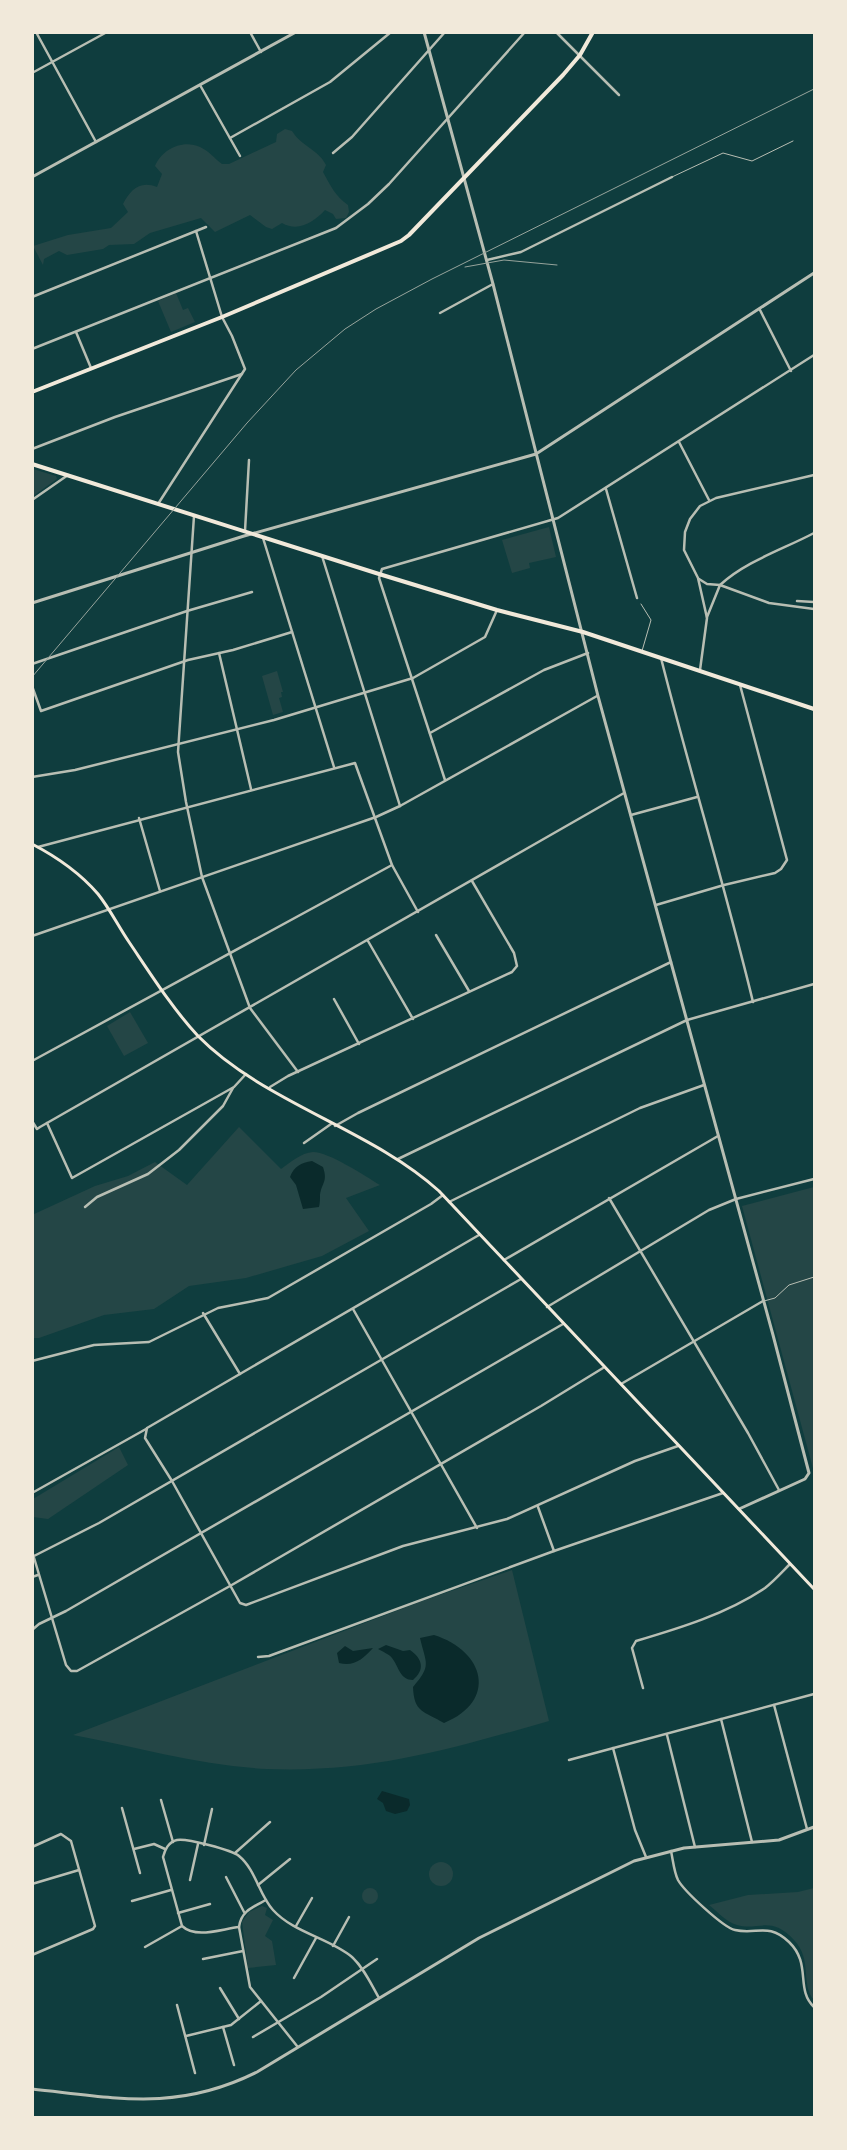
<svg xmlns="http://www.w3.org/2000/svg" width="847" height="2150" font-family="'Fira Sans Condensed',sans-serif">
<rect width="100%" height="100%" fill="#0f3d3e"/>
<g fill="#244646">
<path d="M285,129l7,2c10,16 26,18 34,34l-3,7c7,13 13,25 25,33l1,7 -3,6 -10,1 -3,-5 -8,-4c-12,13 -27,22 -43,13l-10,6 -6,-2 -16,-12 -35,17 -14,-14 -51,15 -16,11 -25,1 -6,4 -36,6 -8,-4 -15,8 -1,6 -10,-19 35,-11 43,-7 17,-16 -5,-8c7,-14 17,-24 34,-17l5,-13 -7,-8c7,-17 28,-27 45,-19 9,4 14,11 22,17h7l47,-22 1,-8z"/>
<polygon points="176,293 183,310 188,308 195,322 171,332 158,301"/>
<polygon points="33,469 56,476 57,479 33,496"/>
<polygon points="549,527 556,557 529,563 530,568 512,573 502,540"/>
<polygon points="277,671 283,692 281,692 282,697 279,698 283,712 273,715 262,676"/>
<polygon points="130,1012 148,1043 124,1056 107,1026"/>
<path d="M239,1127l42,42c10,-7 20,-16 32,-17 16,0 52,24 67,33l-34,13 23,33 -47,25 -76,22 -57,8 -35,23 -50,6 -65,23h-6l-1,-123 63,-29 33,-10 27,-14 32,23z"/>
<polygon points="814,1187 814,1472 742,1206"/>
<polygon points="119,1447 128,1465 48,1519 33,1517 33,1499"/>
<path d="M512,1570l37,151c-98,28 -178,52 -282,48 -66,-3 -130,-22 -194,-34l349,-134z"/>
<circle cx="441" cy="1874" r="12"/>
<circle cx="370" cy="1896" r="8"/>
<path d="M814,1888v112c-14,-16 -1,-40 -20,-60 -23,-25 -35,-9 -57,-15 -11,-3 -20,-14 -28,-20l39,-10 50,-3z"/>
<polygon points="262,1906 267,1908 265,1915 273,1920 265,1936 272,1941 276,1965 248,1968 242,1922 249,1912"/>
</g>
<g fill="#0a2a2b">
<path d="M312,1161l11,6c5,15 -1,15 -3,28 0,4 0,8 -1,12l-16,2 -7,-24 -6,-8c4,-11 11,-14 22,-16z"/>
<path d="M434,1635c51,16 64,66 10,88 -20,-12 -30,-10 -31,-36 19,-22 13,-23 7,-49z"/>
<path d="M386,1645l17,6 7,-1c13,9 15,20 3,30 -13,0 -14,-13 -21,-22 -3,-4 -9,-6 -14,-9z"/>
<path d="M345,1646l8,5 20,-3c-10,11 -19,19 -34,15l-2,-10z"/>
<polygon points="382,1791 409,1799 410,1805 407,1811 395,1814 386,1811 383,1803 377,1799"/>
</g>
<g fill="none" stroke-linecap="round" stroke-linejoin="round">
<g stroke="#b8beb3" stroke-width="1">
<polyline points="672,177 723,153 752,161 793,141"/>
<polyline points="641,604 651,620 642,651"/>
<polyline points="764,1301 775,1298 789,1285 814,1277"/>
</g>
<g stroke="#b8beb3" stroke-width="2.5">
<polyline points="36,32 96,142"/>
<polyline points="250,32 261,52"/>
<polyline points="556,32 619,95"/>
<polyline points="32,73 107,32"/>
<polyline points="200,85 240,156"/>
<polyline points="230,138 330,82 391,32"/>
<polyline points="333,153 352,137 445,32"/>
<polyline points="487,260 521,252 672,177"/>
<polyline points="32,297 206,227"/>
<polyline points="760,310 791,371"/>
<polyline points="440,313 493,284"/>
<polyline points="76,332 91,368"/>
<polyline points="32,349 336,228 368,204 389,184 525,32"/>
<polyline points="679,442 709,500"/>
<polyline points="32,449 115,417 242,374"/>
<polyline points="606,489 637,598"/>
<polyline points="32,500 68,475"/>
<polyline points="158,504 245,369 232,336 222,317 196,231"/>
<polyline points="194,516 178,752 186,802 202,877 250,1008 298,1072"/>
<polyline points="245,531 249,460"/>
<polyline points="263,538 334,767"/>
<polyline points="322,556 400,806"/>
<polyline points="699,579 707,584 720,585 769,603 814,609"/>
<polyline points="797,601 814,602"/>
<path d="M707,617l13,-32c26,-24 64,-36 94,-52"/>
<polyline points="219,653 251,789"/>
<path d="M661,658c29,115 64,228 92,344"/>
<polyline points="32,664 187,611 252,592"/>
<polyline points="700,670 707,618 698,578 684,550 685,532 690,519 700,506 716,498 814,475"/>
<polyline points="32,686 41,711 188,660 233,650 292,632"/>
<polyline points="430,733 544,670 588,653"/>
<polyline points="32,777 75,770 274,720 413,678 485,637 497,610"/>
<polyline points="445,780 379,578 382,569 558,518 814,355"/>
<polyline points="631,815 697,797"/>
<polyline points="139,818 160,891"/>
<polyline points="38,847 355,763 392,865 418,912"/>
<polyline points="656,905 724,885 775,873 781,869 787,860 740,685"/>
<polyline points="436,935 469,991"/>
<polyline points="32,936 376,817 400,806 597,696"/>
<polyline points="368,941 413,1019"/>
<polyline points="334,999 359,1044"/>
<polyline points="32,1061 392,865"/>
<polyline points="270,1087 288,1076 512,972 517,966 514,953 472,881"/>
<polyline points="32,1121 37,1129 40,1127 624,793"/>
<polyline points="47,1123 72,1178 234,1087 246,1074"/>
<polyline points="335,1126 358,1113 671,962"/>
<polyline points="304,1143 331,1124"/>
<polyline points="398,1159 687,1020 814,984"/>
<polyline points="609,1198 748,1433 779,1490"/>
<polyline points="449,1202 640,1108 704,1085"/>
<polyline points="85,1207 97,1197 148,1174 179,1150 223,1106 233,1088"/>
<polyline points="479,1235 147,1428 145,1438 172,1481 240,1603 246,1605 403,1546 507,1519 635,1461 678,1446"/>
<polyline points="504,1260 718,1136"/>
<polyline points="547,1307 709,1210 736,1199 814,1179"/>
<polyline points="353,1309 477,1528"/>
<polyline points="203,1313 240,1374"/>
<polyline points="32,1361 94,1345 149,1342 218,1308 268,1298 431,1204 443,1195"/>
<polyline points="621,1384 763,1301"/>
<polyline points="32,1493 146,1429"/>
<polyline points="538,1507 554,1551"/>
<polyline points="32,1551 66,1665 71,1671 77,1671 230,1586 541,1406 603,1368"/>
<polyline points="34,1556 99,1523 521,1279"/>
<polyline points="32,1577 38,1575"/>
<polyline points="32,1630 39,1624 66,1611 563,1324"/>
<polyline points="258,1657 269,1656 554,1551 723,1493"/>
<path d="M643,1688l-11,-40 4,-7c44,-13 90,-27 129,-53 9,-7 17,-16 25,-24"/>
<polyline points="774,1705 807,1829"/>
<polyline points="721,1719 752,1842"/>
<polyline points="667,1735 695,1847"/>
<polyline points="613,1748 635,1830 646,1857"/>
<polyline points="569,1760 814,1694"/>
<polyline points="161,1800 173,1842"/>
<polyline points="122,1808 140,1873"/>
<polyline points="204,1845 212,1809"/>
<polyline points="32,1847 61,1834 71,1841 95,1926 93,1929 32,1955"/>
<polyline points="134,1849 154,1844 165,1849"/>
<path d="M671,1851c2,9 3,21 7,29 6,11 46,48 57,50 22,5 33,-8 54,12 23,22 6,47 25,65"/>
<polyline points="235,1853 270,1822"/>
<polyline points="226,1877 244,1912"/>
<polyline points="190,1880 198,1844"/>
<polyline points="32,1884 79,1870"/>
<polyline points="258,1885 290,1859"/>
<path d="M266,1900c-13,7 -25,11 -27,27l11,60 47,59"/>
<polyline points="132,1901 171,1890"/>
<polyline points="178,1913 210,1904"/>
<polyline points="296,1926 312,1898"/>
<path d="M239,1927c-18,2 -43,12 -57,-1l-19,-69c2,-7 5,-15 14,-17 9,-2 55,10 62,16 17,14 20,39 34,54 21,23 56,28 79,47 12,11 19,27 27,41"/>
<polyline points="333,1946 349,1917"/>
<polyline points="145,1947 182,1926"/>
<polyline points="203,1959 243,1951"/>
<polyline points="294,1978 316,1938"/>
<polyline points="220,1988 239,2019"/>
<polyline points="177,2005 195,2073"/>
<polyline points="223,2027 234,2065"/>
<polyline points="186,2036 231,2025 261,2001"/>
<polyline points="253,2037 321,1997 377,1959"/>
</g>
<g stroke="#b8beb3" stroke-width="3">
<polyline points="424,32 493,284 598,696 773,1335 809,1473 805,1479 739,1509"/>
<polyline points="32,177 296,32"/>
<polyline points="32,603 244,536 536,454 814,273"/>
<path d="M32,2089c85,9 145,23 225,-17l222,-134 155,-77 50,-13 95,-8 35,-13"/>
</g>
<path stroke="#f1e9da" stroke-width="3" d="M32,844c25,13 48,29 66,50 12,15 20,32 31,48 21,31 43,66 69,94 66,67 173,93 241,155l375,398"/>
<g stroke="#f1e9da" stroke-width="4">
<polyline points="32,392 222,317 401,241 409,235 563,75 580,55 593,32"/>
<polyline points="32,464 379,574 497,610 583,632 814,709"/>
</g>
<g stroke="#97a49c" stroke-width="1">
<polyline points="465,267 504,260 557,265"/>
<polyline points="32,677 247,423 296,370 345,329 376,309 432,279 814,89"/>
</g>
</g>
<rect width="847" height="2150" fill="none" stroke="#f1e9da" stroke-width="68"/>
</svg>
